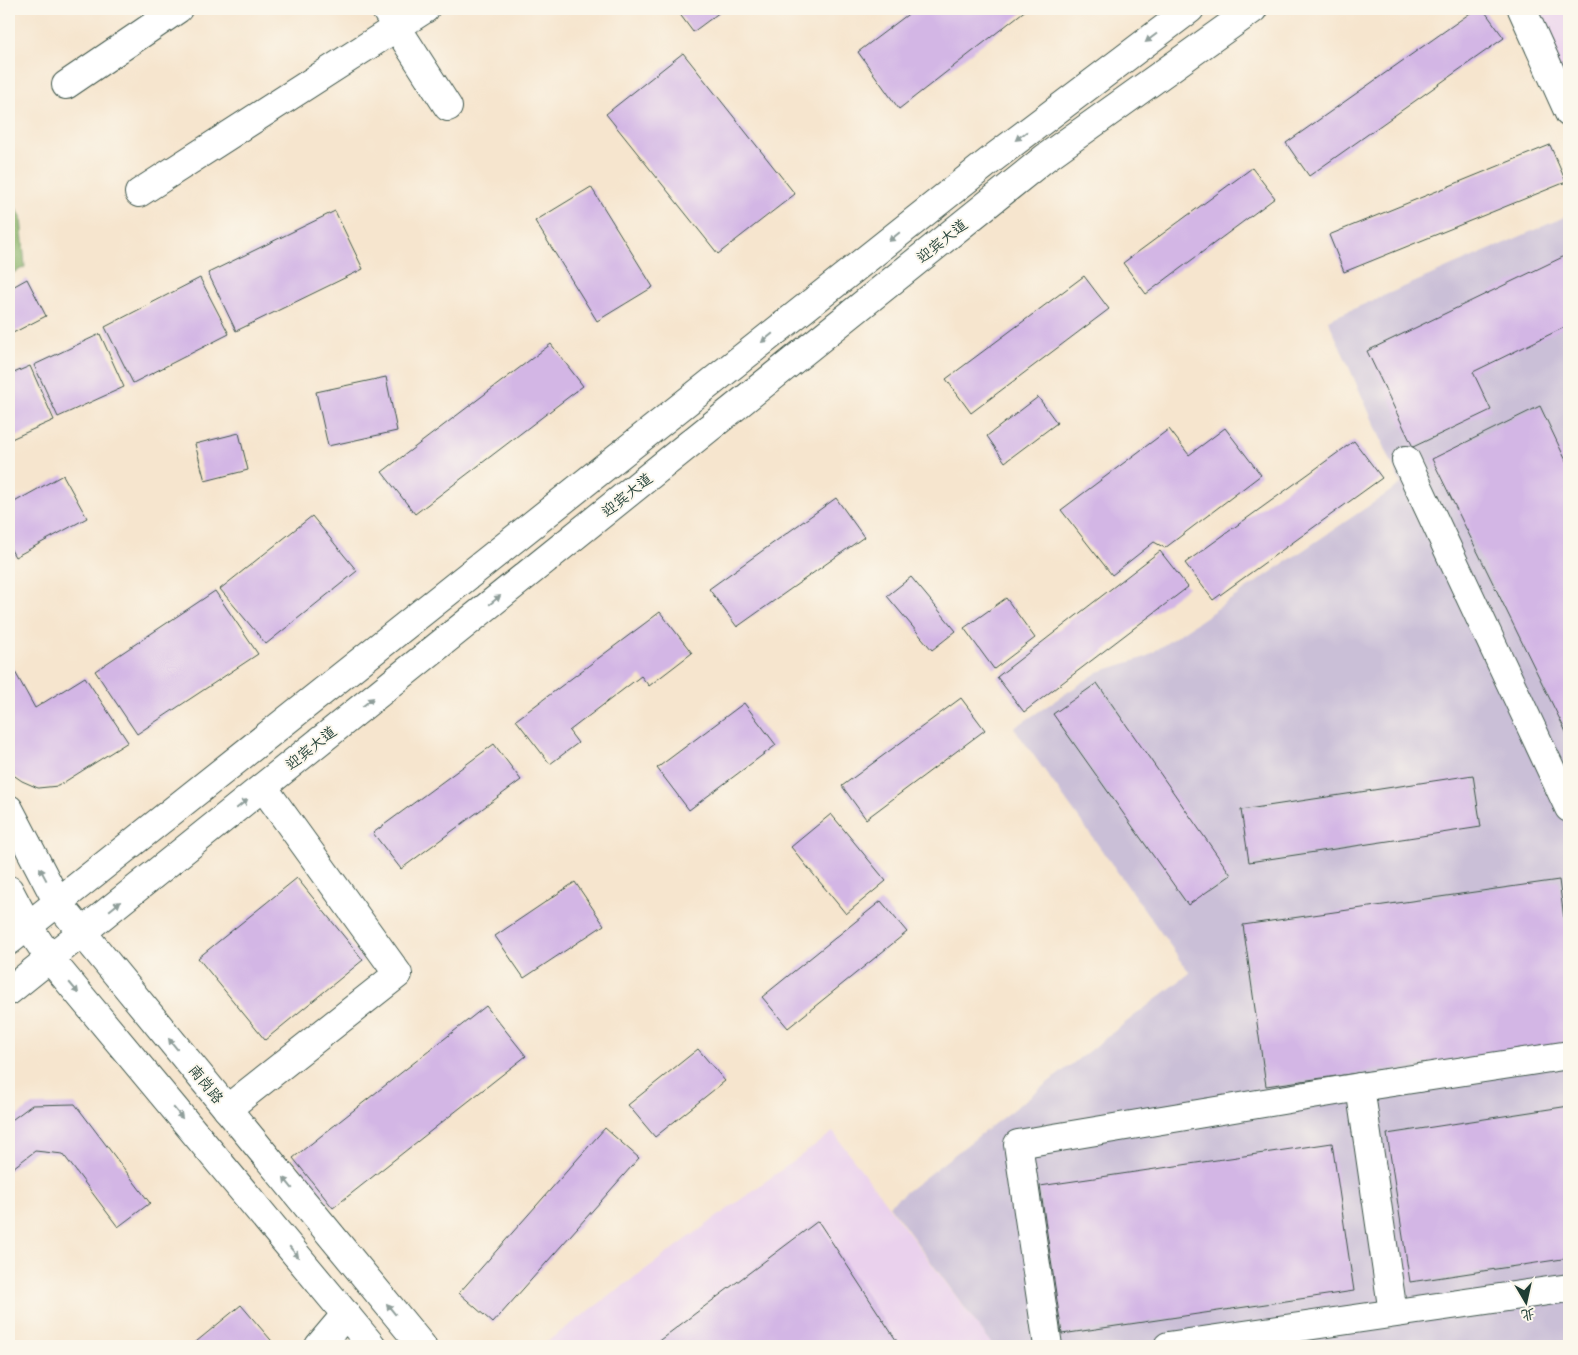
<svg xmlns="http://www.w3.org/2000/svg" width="1578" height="1355" font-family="Sriracha,'LXGW WenKai TC',sans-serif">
<rect width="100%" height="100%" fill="#fbf7ec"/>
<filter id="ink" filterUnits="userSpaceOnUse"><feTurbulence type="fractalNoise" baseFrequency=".02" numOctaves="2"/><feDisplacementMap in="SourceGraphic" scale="10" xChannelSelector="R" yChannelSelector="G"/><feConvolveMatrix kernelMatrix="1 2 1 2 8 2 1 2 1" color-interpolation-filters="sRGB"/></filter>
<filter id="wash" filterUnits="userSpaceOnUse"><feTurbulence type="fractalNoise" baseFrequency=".0096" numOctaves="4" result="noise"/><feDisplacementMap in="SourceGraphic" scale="20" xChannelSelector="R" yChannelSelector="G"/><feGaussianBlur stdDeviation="1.12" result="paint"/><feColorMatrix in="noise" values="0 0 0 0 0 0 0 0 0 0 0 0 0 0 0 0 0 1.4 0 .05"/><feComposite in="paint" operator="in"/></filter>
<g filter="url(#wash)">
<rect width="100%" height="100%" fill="#f6e5ce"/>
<g fill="#ead1ed">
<polygon points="1522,9 1569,9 1569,113"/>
<polygon points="833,1132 993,1346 541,1346"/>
</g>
<polygon fill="#cabfd7" points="1569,215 1569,1346 993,1346 889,1205 1190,973 1014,728 1098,672 1146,657 1401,484 1328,320"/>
<polygon fill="#89b269" stroke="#54784e" points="9,197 21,216 25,267 9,275"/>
<g id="blocks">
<g fill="#d3b6e5">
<polygon points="676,9 724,9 693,32"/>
<polygon points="915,9 1027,9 899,109 858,52"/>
<polygon points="1476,9 1483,9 1504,38 1309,176 1286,143"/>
<polygon points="683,53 795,194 718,254 606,114"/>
<polygon points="1550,145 1566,182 1344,272 1329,235"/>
<polygon points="1252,168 1275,198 1146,294 1123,263"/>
<polygon points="591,187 653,287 597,321 535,221"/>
<polygon points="335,211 363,269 236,331 208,273"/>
<polygon points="1569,254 1569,325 1473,372 1491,410 1413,447 1367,351"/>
<polygon points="1084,276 1109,309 971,413 946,379"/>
<polygon points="200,278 229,334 133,383 105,327"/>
<polygon points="27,279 46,316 9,335 9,289"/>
<polygon points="100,334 124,387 58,417 34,365"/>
<polygon points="551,344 583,386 415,514 382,472"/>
<polygon points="30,366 54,420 9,440 9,375"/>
<polygon points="386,377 397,431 328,446 316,392"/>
<polygon points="1038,397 1057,423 1005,462 987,436"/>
<polygon points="1540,406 1569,467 1569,738 1432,459"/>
<polygon points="1225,428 1261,475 1165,548 1154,542 1112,575 1061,510 1169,429 1189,455"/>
<polygon points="239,433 248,470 205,481 195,444"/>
<polygon points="1354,441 1382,478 1213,600 1185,563"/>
<polygon points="63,475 87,518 15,557 9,546 9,505"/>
<polygon points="836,498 864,537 737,627 709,589"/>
<polygon points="312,516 357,571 266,644 220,589"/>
<polygon points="1160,551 1188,587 1024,712 997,677"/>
<polygon points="911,577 956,631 932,650 887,596"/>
<polygon points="215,591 258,654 137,734 95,671"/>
<polygon points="1006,598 1035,638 994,669 964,628"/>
<polygon points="660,612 692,653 649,686 641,676 569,731 578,743 550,764 516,720"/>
<polygon points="9,661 35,708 85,677 128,742 58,786 38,788 22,781 9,772"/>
<polygon points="1097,683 1231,875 1188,905 1053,714"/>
<polygon points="961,698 985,730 866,819 842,786"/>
<polygon points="744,703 776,745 689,810 657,768"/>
<polygon points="494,744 521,780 401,869 373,833"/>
<polygon points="1473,775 1481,827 1249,862 1241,810"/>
<polygon points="831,814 886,881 846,914 791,847"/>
<polygon points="297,878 363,960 265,1040 198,958"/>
<polygon points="1559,880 1569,957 1569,1043 1266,1086 1243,925"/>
<polygon points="575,882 604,925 524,978 495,936"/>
<polygon points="881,901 907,932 788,1028 762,997"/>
<polygon points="486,1006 526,1056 333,1208 293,1158"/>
<polygon points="698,1049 725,1081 655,1137 628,1105"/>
<polygon points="75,1104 150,1203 118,1227 63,1154 35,1151 9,1171 9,1122 32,1105"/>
<polygon points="1569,1106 1569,1258 1410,1282 1387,1134"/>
<polygon points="605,1128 639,1158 493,1323 459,1293"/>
<polygon points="1332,1143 1354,1291 1062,1334 1040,1186"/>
<polygon points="818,1221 900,1346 652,1346"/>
<polygon points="241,1305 276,1346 191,1346"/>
</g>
</g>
</g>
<g filter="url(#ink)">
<use href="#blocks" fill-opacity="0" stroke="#3f564b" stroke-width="1"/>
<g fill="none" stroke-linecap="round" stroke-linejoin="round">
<g stroke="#3f564b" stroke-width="30">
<g id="minor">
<polyline points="385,9 448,107"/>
<polyline points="1522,9 1569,113"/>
<polyline points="66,85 178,9"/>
<polyline points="139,193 425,9"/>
<polyline points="1406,460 1569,808"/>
<polyline points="227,1109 398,974 263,787"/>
<polyline points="1393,1313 1360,1087 1569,1055"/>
<polyline points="319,1346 346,1314"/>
<polyline points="1048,1346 1018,1144 1360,1087"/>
<polyline points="1168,1346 1569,1288"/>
</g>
</g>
<g stroke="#3f564b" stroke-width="30">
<g id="major">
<polyline points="9,809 58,903 422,1346"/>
<polyline points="9,890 28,926 50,959 372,1346"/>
<polyline points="9,941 996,156 1190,9"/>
<polyline points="9,991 1045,158 1253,9"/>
</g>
</g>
<use href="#minor" stroke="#fff" stroke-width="28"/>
<use href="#major" stroke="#fff" stroke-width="28"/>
</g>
<defs><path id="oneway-solid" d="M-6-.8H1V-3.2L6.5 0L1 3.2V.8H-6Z" transform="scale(1.25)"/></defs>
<g fill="#8f9e9a">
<use href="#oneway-solid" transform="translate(1151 38) rotate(143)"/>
<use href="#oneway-solid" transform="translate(1021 136) rotate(143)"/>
<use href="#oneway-solid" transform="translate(894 237) rotate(141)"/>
<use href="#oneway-solid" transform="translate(767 338) rotate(141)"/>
<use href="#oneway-solid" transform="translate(495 600) rotate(-39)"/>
<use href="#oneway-solid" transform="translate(368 702) rotate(-39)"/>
<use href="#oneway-solid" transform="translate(242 804) rotate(-39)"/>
<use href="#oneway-solid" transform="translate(43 874) rotate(-118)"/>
<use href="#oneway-solid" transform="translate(115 906) rotate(-39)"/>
<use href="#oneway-solid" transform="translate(74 988) rotate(50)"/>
<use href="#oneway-solid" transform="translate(173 1044) rotate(-129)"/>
<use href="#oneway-solid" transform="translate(178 1113) rotate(50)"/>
<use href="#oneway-solid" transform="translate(288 1183) rotate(-129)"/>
<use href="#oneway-solid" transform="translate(294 1252) rotate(50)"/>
<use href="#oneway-solid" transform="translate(391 1309) rotate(-129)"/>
</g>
</g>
<g text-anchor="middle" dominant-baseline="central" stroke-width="4" stroke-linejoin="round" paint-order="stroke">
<g font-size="15" fill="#1f3d34" stroke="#fbf7ec">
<text transform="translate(942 241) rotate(-39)">迎宾大道</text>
<text transform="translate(627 495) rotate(-39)">迎宾大道</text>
<text transform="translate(311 748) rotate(-39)">迎宾大道</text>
<text transform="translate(206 1084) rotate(51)">南岗路</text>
</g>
</g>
<rect width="1578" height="1355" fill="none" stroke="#fbf7ec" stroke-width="30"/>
<g transform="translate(1526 1302) rotate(171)" stroke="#fbf7ec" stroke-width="4" paint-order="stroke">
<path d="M0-4L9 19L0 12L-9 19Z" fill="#1f3d34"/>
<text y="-8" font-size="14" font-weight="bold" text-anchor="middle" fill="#1f3d34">北</text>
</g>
</svg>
